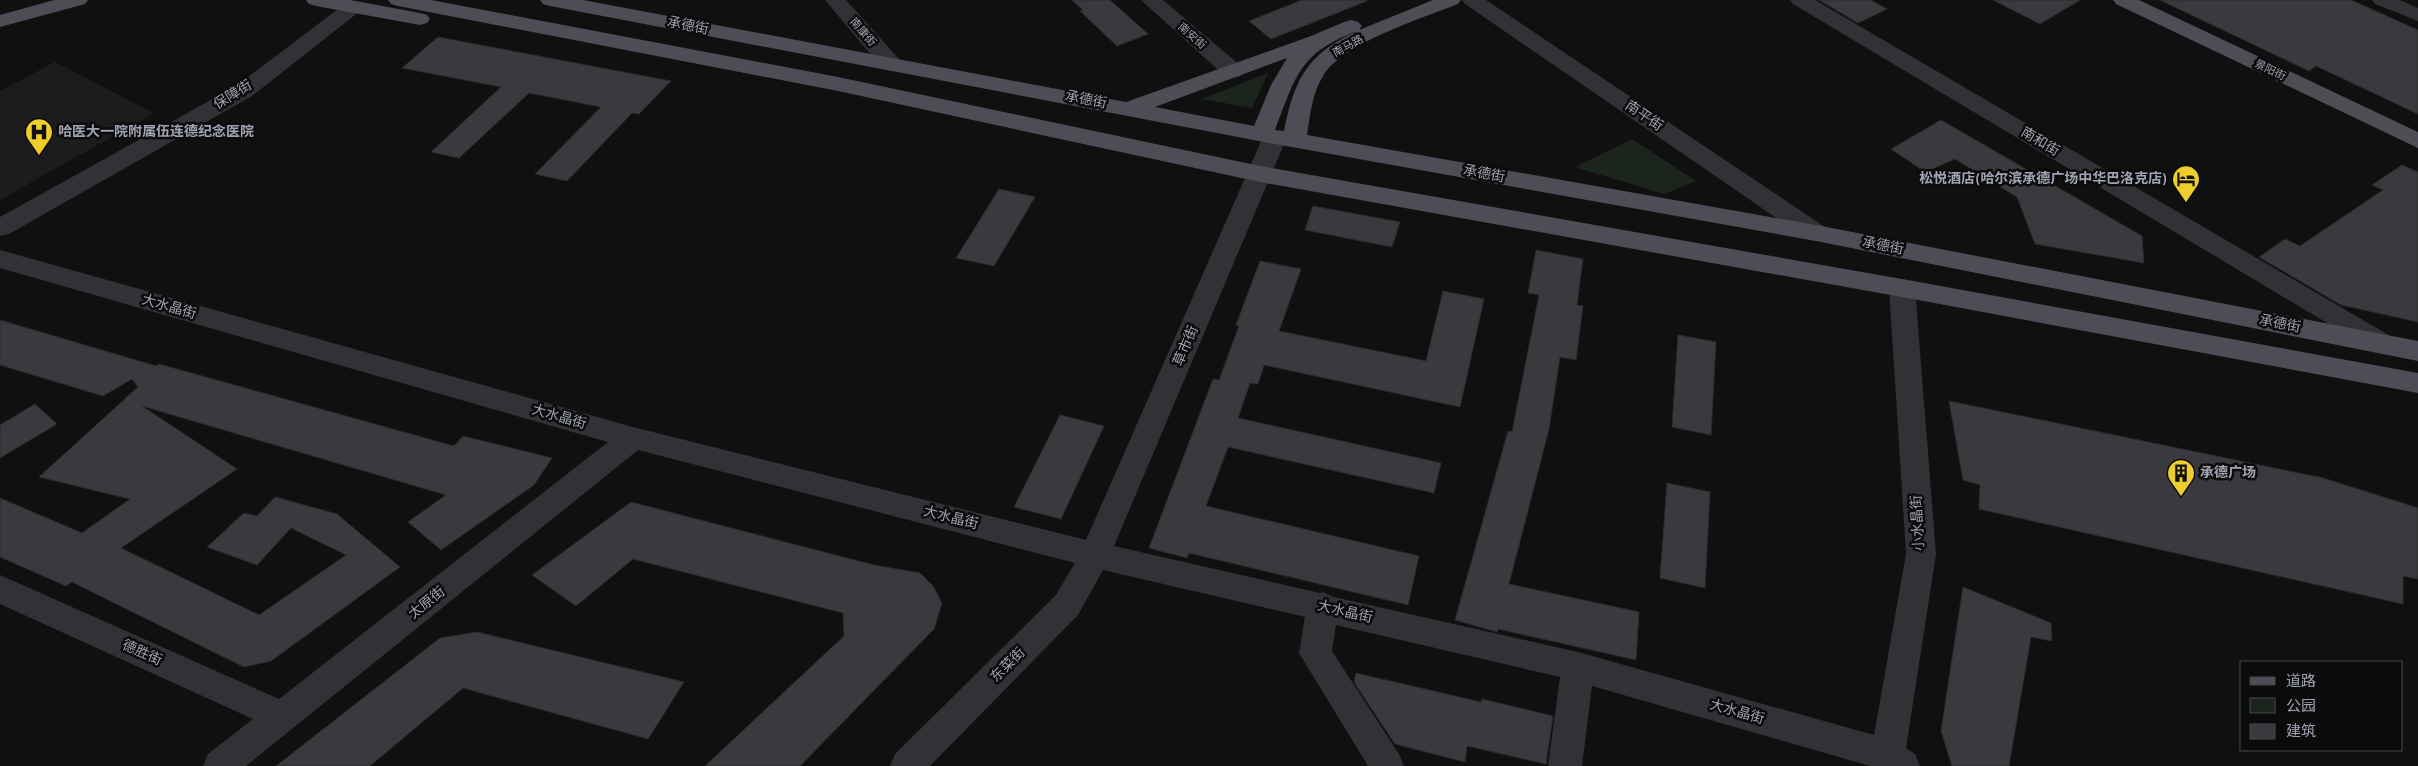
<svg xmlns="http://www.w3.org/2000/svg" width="2418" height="766" font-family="'Source Sans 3','Noto Sans SC',sans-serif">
<rect width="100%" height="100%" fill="#101011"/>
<polygon fill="#1c1c1e" points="55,62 154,113 0,200 0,91"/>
<g fill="#1c241e">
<polygon points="1268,73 1252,108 1201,99"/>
<polygon points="1632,139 1696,181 1664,194 1575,167"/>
</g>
<g fill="#3a3a3e" stroke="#2b2a2d">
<polygon points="1072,0 1110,0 1148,34 1117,46 1080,11 1083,10"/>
<polygon points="1302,0 1367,0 1367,1 1271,39 1249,21"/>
<polygon points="1819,0 1871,0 1887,9 1858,23"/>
<polygon points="1993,0 2080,0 2040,24"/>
<polygon points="2160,0 2351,0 2418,30 2418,114 2316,66 2309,71"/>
<polygon points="438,37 671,81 639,114 632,113 567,181 535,174 601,107 529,93 459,158 431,152 501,87 402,68"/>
<polygon points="1941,120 2142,236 2144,263 2035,244 2017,197 1955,159 1925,172 1891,149"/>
<polygon points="2402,165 2418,172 2418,322 2341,305 2259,257 2285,239 2300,246 2383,190 2372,185"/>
<polygon points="999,189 1035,197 994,266 956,258"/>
<polygon points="1313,206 1400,222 1392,247 1305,230"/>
<polygon points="1536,250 1583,259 1577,305 1583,306 1576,360 1560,357 1549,429 1509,584 1639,612 1636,660 1498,629 1497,632 1455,620 1508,431 1512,432 1539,295 1528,293"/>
<polygon points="1260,261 1301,269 1279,331 1426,361 1443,291 1484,299 1460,407 1264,365 1258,384 1250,383 1238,418 1441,463 1434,493 1228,447 1206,506 1419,556 1408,605 1189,553 1187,558 1149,548 1213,379 1219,380 1239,326 1236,325"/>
<polygon points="0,320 156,366 159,364 454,446 463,436 552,458 534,485 441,550 408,522 446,495 142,406 237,469 121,548 259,615 346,555 291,528 257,565 207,547 244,513 257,516 275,497 337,514 400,567 271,661 244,667 72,582 66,586 0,557 0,498 82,533 130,499 39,477 138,387 132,379 103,396 0,365"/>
<polygon points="1678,335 1716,342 1711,435 1672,427"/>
<polygon points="1949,401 2323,478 2418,508 2418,579 2403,576 2403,604 1979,509 1980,485 1963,480"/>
<polygon points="35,404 57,424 0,458 0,425"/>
<polygon points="1060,415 1104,426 1061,519 1014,507"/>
<polygon points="1667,483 1710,492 1705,588 1660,578"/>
<polygon points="631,502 874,565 920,573 933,586 942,603 934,629 800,766 705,766 844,636 843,613 633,559 576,606 532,575"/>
<polygon points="1963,587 2051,623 2052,641 2031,637 2009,766 1952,766 1941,731"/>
<polygon points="477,632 684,682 648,739 463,688 370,766 276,766 440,638"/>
<polygon points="1356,673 1481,702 1482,699 1553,716 1546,764 1467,746 1465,762 1395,744 1354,682"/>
</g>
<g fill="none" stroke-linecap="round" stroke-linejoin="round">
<g fill="#313136" fill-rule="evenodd">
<polygon points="825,0 846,0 899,59 902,64 899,69 891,71 883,69"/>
<polygon points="1141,0 1163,0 1241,66 1244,71 1241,76 1233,78 1225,76"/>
<polygon points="1462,0 1486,0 1825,227 1828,233 1825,239 1816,241 1807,239 1465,4"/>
<polygon points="1790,0 1815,0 2392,337 2396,344 2392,351 2383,354 2374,351 1793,4"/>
<polygon points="2372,0 2400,0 2418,8 2418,21 2375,4"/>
<polygon points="353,1 360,3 363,7 360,11 252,96 9,234 0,236 0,217 236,86 346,3"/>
<polygon points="1275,130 1283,132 1287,137 1114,546 1320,593 1323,592 1334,597 1578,652 1874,735 1906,554 1889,288 1893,282 1902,279 1911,282 1915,288 1936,554 1906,748 1915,754 1920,766 1870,766 1592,686 1582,766 1548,766 1560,677 1336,625 1332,651 1399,754 1404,766 1368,766 1299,653 1305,617 1103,570 1078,615 930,766 890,766 895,754 1056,595 1075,563 638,450 246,766 203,766 208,754 253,719 0,604 0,575 279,699 608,442 0,268 0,250 633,427 1086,540 1263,137 1267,132"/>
</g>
<g fill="#4d4d55" fill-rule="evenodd">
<polygon points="54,0 88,0 85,4 0,27 0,15"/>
<polygon points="306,0 350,0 420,13 427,15 430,19 427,23 420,25 316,6 309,4"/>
<polygon points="388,0 431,0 838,77 1260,166 1902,279 2418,373 2418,393 1902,297 1260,182 838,91 398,6 391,4"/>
<path d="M540,0h43l543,102 185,-66 33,-14 7,-2 7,2 4,4 -3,4 74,-30h28l-3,4c-35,14 -116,39 -135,72 -11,17 -13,40 -16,59l509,90 602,116v20l-602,-120 -541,-97 -725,-138 -7,-2zM1357,31c-51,24 -62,48 -73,100l-9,-1c21,-54 24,-77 82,-99zM1287,58l-16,27 -17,41 -99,-19z"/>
<polygon points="2113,0 2139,0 2418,132 2418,148 2116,4"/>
</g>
</g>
<defs>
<g id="hospital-pin" transform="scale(1.4375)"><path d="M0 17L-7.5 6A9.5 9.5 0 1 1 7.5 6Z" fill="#edce2c" stroke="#0b0b0c"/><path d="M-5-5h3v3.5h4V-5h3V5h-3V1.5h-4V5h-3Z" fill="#111"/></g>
<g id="hotel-pin" transform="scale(1.4375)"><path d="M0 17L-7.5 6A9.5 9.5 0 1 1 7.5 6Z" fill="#edce2c" stroke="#0b0b0c"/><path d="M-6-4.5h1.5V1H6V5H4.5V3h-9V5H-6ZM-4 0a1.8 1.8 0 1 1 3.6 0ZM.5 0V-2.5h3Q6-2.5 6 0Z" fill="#111"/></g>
<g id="building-pin" transform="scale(1.4375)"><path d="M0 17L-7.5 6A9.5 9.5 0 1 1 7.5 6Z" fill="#edce2c" stroke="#0b0b0c"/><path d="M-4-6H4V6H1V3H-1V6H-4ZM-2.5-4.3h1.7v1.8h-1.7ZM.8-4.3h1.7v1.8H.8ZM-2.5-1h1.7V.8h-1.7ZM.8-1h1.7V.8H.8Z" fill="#111"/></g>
</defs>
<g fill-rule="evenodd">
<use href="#hospital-pin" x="39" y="132"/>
<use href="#hotel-pin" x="2186" y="179"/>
<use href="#building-pin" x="2181" y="473"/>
</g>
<g text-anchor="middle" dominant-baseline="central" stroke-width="5" stroke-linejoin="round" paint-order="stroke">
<g font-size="11" fill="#a1a4b2" stroke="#0b0b0c">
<text transform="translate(863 32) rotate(49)">南康街</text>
<text transform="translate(1192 36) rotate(41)">南安街</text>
<text transform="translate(1348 46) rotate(-29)">南马路</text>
<text transform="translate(2270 70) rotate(26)">景阳街</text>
</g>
<g font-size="14" fill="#a1a4b2" stroke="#0b0b0c">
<text transform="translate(688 26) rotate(11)">承德街</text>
<text transform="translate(233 95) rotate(-32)">保障街</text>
<text transform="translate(1086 100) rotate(11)">承德街</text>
<text transform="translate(1644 116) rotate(34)">南平街</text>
<text transform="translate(2040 142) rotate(31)">南和街</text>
<text transform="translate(1484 174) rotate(10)">承德街</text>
<text transform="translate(1883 246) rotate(11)">承德街</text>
<text transform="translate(169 307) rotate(16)">大水晶街</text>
<text transform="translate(2280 324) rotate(11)">承德街</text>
<text transform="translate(1186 346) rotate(-67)">草市街</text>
<text transform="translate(559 417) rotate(16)">大水晶街</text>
<text transform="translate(951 518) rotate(14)">大水晶街</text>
<text transform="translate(1918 523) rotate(-93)">小水晶街</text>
<text transform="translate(427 603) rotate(-39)">太原街</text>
<text transform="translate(1345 612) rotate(13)">大水晶街</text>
<text transform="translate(142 653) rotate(24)">德胜街</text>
<text transform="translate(1008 665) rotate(-45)">东菜街</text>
<text transform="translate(1737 712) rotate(16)">大水晶街</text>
</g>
<g font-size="14" font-weight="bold" fill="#a1a4b2" stroke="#0b0b0c" text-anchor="start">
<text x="58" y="132">哈医大一院附属伍连德纪念医院</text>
<text x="2167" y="179" text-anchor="end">松悦酒店(哈尔滨承德广场中华巴洛克店)</text>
<text x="2200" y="473">承德广场</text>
</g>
</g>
<rect x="2240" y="661" width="162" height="90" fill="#0b0b0c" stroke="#47484e"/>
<rect x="2250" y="677" width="25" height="8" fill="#4d4d55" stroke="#47484e"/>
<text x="2286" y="686" font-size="15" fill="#a1a4b2">道路</text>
<rect x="2250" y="698" width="25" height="15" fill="#1c241e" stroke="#47484e"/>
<text x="2286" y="711" font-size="15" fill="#a1a4b2">公园</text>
<rect x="2250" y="724" width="25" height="15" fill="#3a3a3e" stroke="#47484e"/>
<text x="2286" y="736" font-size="15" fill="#a1a4b2">建筑</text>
</svg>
